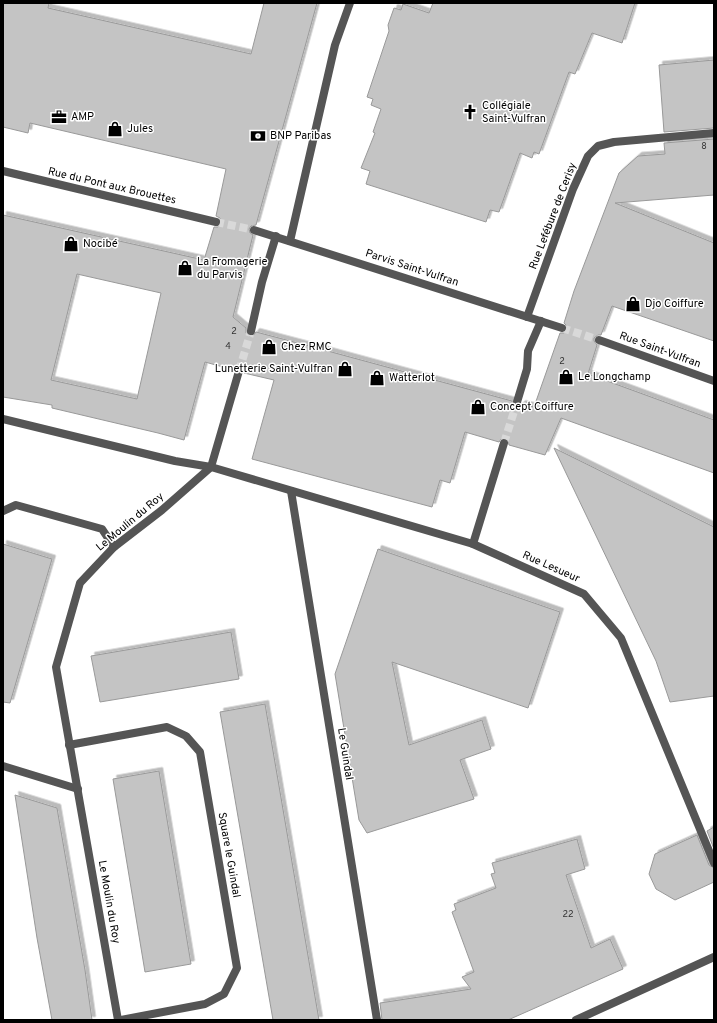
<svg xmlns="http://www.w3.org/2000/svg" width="717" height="1023" font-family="Overpass,sans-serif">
<defs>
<filter id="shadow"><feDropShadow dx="3.5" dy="-3.5" stdDeviation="0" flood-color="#0004"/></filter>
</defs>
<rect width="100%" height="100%" fill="#fff"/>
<g fill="#c4c4c4" stroke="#999" fill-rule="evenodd" filter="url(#shadow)">
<path d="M3,3h46l-1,5 203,46 13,-51h53l-61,222 -5,1 -2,3 1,4 3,2 -20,82 13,11v5l3,3h4l3,-4 57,15 199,54 1,4 3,2h3l3,-3 12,3 26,-74h4l3,-3v-4l-3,-3 10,-32 45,-118 19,-17 27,-2 -1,-11 50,-4v56l-99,8 99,40v98l-102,-35 -11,29h-3l-4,3v3l3,4 -9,29 126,46v53l-153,-55 -16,37 -36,-10 -1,-5 -3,-2 -4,1 -2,3 -34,-10 -15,51 -10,-3 -8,27 -180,-48 22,-79 -30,-7 -1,-5 -3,-2 -4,1 -2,3 -29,-8 -21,78 -26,-7 -106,-25v-3l-49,-8v-182l201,45 10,-33h4l3,-4 -1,-5 -4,-2 10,-47 -196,-46 -2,10 -25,-6zM77,274l84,19 -24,106 -86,-19z"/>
<polygon points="433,3 635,3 622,43 592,33 575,74 569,72 539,154 534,152 532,158 520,153 499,212 490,210 486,222 366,184 370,171 361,168 375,133 373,132 381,109 371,105 373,99 367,97 389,31 388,25 394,8 401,10 403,4 429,13"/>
<polygon points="714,60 714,128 664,132 659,65"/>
<polygon points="554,448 714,527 714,696 670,702 656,661"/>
<polygon points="3,544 52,559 10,703 3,702"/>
<polygon points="378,549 560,612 528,708 392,662 409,745 482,720 491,749 460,760 474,799 367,833 359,820 335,674"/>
<polygon points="231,632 239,679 100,702 91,656"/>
<polygon points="265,704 319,1020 273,1020 220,712"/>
<polygon points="159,771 191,964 145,972 113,779"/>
<polygon points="15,795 57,808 85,970 92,1020 52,1020 37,938"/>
<polygon points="714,827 714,849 707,831"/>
<polygon points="697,835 709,865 714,868 714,882 675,900 656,889 649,874 655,854"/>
<polygon points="577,839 585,869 566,875 591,948 610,939 623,969 508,1020 382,1020 380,1003 471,989 462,977 474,972 452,912 456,910 454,904 496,888 491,874 495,873 492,863"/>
</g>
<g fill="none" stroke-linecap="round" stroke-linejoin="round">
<g stroke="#d9d9d9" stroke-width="8" stroke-dasharray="8 4" stroke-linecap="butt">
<polyline points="239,371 251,331"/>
<polyline points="504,443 517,402"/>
</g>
<g stroke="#d9d9d9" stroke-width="8" stroke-dasharray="8 4" stroke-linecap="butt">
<polyline points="216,222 254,230"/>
<polyline points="562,328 599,340"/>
</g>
<g stroke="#555" stroke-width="8">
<polyline points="290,241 335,45 350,3"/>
<polyline points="527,317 573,189 588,156 598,146 614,142 714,133"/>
<polyline points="251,331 262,282 276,236"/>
<polyline points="517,402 527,369 528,351 541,321"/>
<polyline points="3,419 175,461 211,467 473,544 584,594 621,638 714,863"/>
<polyline points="211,467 239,371"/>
<polyline points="291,491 377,1020"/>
<polyline points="3,511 16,505 102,529 114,547"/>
<polyline points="473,544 504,443"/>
<polyline points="69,745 167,727 186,736 200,752 237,968 224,994 205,1004 121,1020"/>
<polyline points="3,766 78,789"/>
<polyline points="118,1020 56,667 80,583 114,547 162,510 211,467"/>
<polyline points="576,1020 714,957"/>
</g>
<g stroke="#555" stroke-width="8">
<polyline points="3,171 216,222"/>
<polyline points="254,230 562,328"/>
<polyline points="599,340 714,381"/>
</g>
</g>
<defs>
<g id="church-bare" transform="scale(1.2)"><path d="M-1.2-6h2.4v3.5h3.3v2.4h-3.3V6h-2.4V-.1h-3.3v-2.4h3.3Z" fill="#000" stroke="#fff" stroke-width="2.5" paint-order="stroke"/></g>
<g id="office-bare" transform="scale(1.2)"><path d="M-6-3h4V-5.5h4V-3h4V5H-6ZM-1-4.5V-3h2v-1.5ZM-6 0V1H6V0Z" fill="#000" stroke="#fff" stroke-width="2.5" paint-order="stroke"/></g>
<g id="shop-bare" transform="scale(1.2)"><path d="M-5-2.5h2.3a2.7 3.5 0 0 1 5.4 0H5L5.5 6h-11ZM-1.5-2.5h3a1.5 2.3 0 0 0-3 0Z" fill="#000" stroke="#fff" stroke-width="2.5" paint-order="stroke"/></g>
<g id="bank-bare" transform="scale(1.2)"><path d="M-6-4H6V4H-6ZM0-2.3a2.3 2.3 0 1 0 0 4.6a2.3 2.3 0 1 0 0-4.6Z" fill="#000" stroke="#fff" stroke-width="2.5" paint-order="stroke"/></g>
</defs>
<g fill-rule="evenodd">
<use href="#church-bare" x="470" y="112"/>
<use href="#office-bare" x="59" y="117"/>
<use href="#shop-bare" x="115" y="129"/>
<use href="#bank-bare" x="258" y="136"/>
<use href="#shop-bare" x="71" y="244"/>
<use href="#shop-bare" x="185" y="268"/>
<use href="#shop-bare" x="633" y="304"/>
<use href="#shop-bare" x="269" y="347"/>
<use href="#shop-bare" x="345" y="369"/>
<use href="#shop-bare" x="566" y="377"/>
<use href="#shop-bare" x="377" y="378"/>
<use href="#shop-bare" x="478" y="407"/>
</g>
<g text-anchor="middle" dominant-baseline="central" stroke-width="3" stroke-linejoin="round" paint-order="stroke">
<g font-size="9" fill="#313131">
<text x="704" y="146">8</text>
<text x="234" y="331">2</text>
<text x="228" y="346">4</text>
<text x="562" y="361">2</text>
<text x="568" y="914">22</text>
</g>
<g font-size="11" fill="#000" stroke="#fff" text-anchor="start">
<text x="482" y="106">Collégiale<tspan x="482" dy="13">Saint-Vulfran</tspan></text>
<text x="71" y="117">AMP</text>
<text x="127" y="129">Jules</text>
<text x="270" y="136">BNP Paribas</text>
<text x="83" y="244">Nocibé</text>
<text x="197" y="262">La Fromagerie<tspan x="197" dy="13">du Parvis</tspan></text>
<text x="645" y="304">Djo Coiffure</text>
<text x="281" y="347">Chez RMC</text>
<text x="333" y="369" text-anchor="end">Lunetterie Saint-Vulfran</text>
<text x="578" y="377">Le Longchamp</text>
<text x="389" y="378">Watterlot</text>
<text x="490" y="407">Concept Coiffure</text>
</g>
<g font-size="11" fill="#000" stroke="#fff">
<text transform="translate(112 186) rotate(13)">Rue du Pont aux Brouettes</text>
<text transform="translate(553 216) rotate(-69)">Rue Lefébure de Cerisy</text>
<text transform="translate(412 268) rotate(18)">Parvis Saint-Vulfran</text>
<text transform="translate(660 350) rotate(20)">Rue Saint-Vulfran</text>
<text transform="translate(130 522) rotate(-40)">Le Moulin du Roy</text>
<text transform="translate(551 567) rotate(24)">Rue Lesueur</text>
<text transform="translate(345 754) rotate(81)">Le Guindal</text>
<text transform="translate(229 855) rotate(80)">Square le Guindal</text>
<text transform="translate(109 902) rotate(80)">Le Moulin du Roy</text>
</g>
</g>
<rect width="717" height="1023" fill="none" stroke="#000000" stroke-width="8"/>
</svg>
